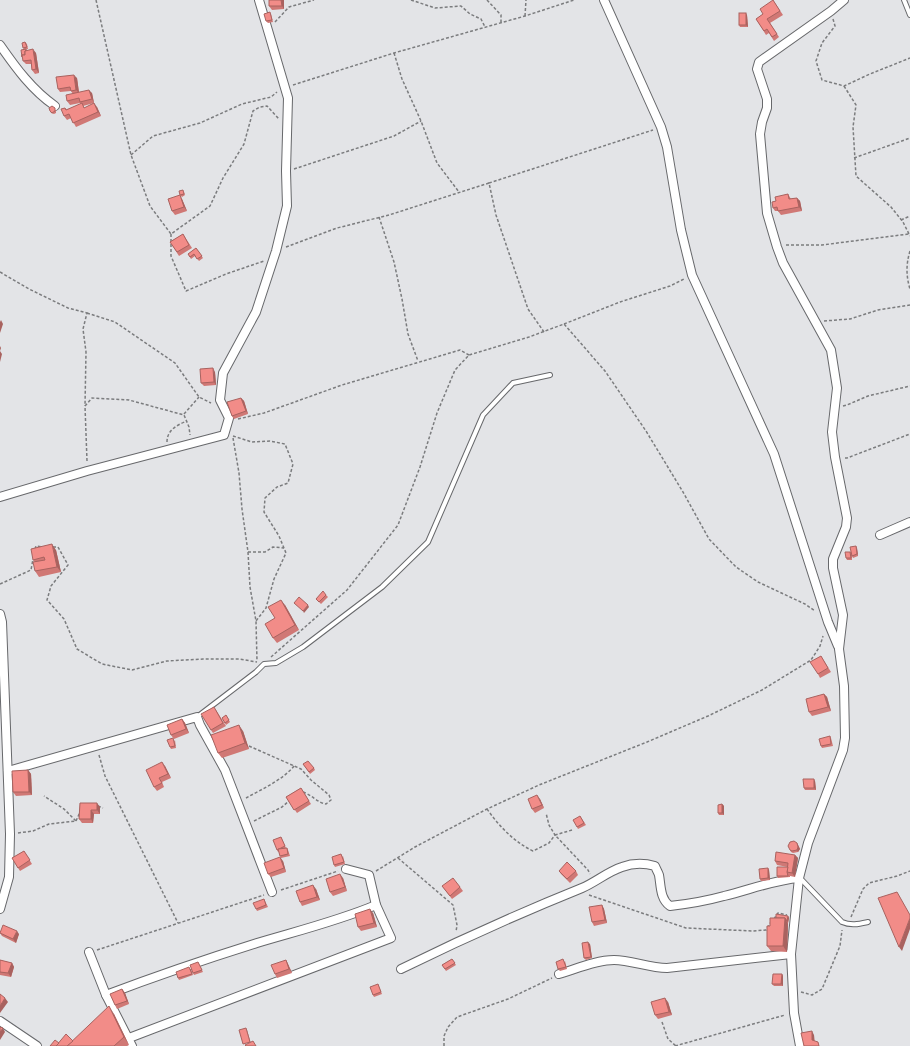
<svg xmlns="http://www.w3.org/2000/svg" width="910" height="1046" font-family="Manrope,sans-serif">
<rect width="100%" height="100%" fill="#e3e4e7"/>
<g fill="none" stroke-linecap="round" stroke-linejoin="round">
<g stroke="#67686b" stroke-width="6">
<g id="lane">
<polyline points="904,0 910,15"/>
<polyline points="197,717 256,672 264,664 276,663 303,647 382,587 428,542 483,415 513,383 550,375"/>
<path d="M800,878l42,44c9,4 17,2 26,0"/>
</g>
</g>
<g stroke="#67686b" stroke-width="10">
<g id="street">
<polyline points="604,0 661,127 667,147 681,230 692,275 774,454 828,622 838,646"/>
<path d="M0,45c16,23 32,45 55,61"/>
<polyline points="0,497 87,471 224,435 229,418 220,400 223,373 256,312 276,251 287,206 286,171 288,98 259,0"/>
<polyline points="880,535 910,522"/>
<polyline points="0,614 2,622 10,834 9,877 0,909"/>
<polyline points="8,771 197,717 200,725 225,770 272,892"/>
<polyline points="89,952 106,995 132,1046"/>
<path d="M401,969c59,-29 119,-56 181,-81 14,-6 25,-16 40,-21 11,-4 22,-4 33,-1 1,3 3,6 4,9 2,11 1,24 11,31 18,-2 36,-5 54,-10 25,-6 50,-16 75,-18"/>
<path d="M559,974c17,-5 37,-14 55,-14 17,0 35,8 53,8l124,-14"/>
<path d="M106,995c50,-19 100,-36 151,-52 40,-12 81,-22 119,-38"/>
<polyline points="0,1021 37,1046"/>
<polyline points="129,1038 391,938 376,905 369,875 346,869"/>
<polyline points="800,1046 794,1013 791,954 799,878 808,843 843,750 845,738 844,686 839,649 843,615 833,568 833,559 846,527 847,518 835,457 832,432 837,388 831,350 783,263 777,247 767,213 760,134 762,122 767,108 767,99 757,69 759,62 831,11 844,0"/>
</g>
</g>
<g stroke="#7b7c7e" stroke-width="1.5" stroke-dasharray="3 2" stroke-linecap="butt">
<polyline points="96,0 131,155 150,206 171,234 210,206 223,178 244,144 253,111 260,107 267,106 279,119"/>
<polyline points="411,0 435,8 461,6 470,14 481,19 485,27"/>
<polyline points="487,0 501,15 501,23"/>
<polyline points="525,16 526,0"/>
<polyline points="833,19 835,26 822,43 816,61 822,80 844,86 870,74 910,58"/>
<polyline points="275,22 289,7 314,0"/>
<polyline points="394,53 402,79 421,121 437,163 459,192"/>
<polyline points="293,85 394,53 525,16 574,0"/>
<polyline points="844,86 856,105 853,127 856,176 891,207 903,222 910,236"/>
<polyline points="131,155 153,136 200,123 242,104 271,97 277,92"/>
<polyline points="854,158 910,138"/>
<polyline points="294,169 394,136 421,121"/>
<polyline points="379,217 394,262 402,299 408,334 418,361"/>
<polyline points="901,220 910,216"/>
<polyline points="171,234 171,256 186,291 226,274 264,261"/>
<polyline points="786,245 822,245 909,234"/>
<polyline points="286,247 337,228 389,215 489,183"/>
<path d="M910,251c-4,13 -4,25 0,38"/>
<polyline points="0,272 29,289 68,308 87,313 83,329 86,352 85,406"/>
<polyline points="87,313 115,322 175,363 199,397 211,403"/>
<polyline points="824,321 850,319 878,310 910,305"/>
<polyline points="564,324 620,302 670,286 684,279"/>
<polyline points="544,332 528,309 496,215 489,183 653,130"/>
<polyline points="843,406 847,405 868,396 910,386"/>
<polyline points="184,414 199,397"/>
<polyline points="238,419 264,413 342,385 460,350 469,355"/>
<polyline points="233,436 252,442 270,441 285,444 293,464 288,483 277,487 265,498 264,512 279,536 286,553 274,579 266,608 256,621"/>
<polyline points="233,438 239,473 242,509 248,552 250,587 256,621 257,661"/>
<path d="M167,442c0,-12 10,-17 20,-21"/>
<polyline points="845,458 847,458 910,434"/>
<polyline points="87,461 85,406 92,398 129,400 184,415 189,427 190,435"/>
<polyline points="53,547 58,547 68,565 51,586 47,600 64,619 77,649 102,664 132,670 167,661 203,659 239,659 257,662"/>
<polyline points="35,549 36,546 43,547"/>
<polyline points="248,552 265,552 273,547 284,548"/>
<polyline points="0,584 31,570 33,559"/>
<polyline points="271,657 347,590 398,525 420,467 437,413 455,370 469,355 529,337 564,324 605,371 646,431 683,492 709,539 736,567 758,582 805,604 815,611"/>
<path d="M249,746l52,23 10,11 18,15 2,5 -5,4c-8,-1 -14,-9 -23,-12h-2"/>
<polyline points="99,755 105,776 178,923"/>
<path d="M246,798c16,-9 37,-18 49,-33"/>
<polyline points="98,806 103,808"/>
<path d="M487,809c12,17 27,33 46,42l16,-8 6,-8 -6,-10 -3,-12"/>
<polyline points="76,821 80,812"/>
<polyline points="254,821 282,807 290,800"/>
<polyline points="572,830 555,835 588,870 590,874"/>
<polyline points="18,833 33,831 49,824 76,821 64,809 44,796"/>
<polyline points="398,858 453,905 457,925 456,932"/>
<polyline points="376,871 415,847 487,809 539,785 647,742 708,716 762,690 811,660 820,646 823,636"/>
<polyline points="281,890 338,871"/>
<polyline points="589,895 686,928 753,931 766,930 771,922"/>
<polyline points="851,917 863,889 869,883 897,876 910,871"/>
<polyline points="774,919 778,913 787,915"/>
<polyline points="97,950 264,895"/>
<polyline points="801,992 812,995 822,989 840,946 842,930"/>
<polyline points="662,1022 668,1039 676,1046"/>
<polyline points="444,1046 444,1036 448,1027 457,1017 508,999 552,978"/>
<polyline points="675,1046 785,1015"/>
</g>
<use href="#lane" stroke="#fff" stroke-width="4"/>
<use href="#street" stroke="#fff" stroke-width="8"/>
</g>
<g fill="#d07875">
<polygon points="269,0 284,0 284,9 272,10 269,6"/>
<polygon points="773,0 783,15 770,23 779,37 774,41 769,33 766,35 756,19 763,14"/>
<polygon points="271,14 273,22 268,23 266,21"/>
<polygon points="747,15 748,27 740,27 739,25"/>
<polygon points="25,42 27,44 28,49 26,49 27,50 36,53 39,73 35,74 32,70 31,64 26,64 23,61 24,49 23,48"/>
<polygon points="77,78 79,92 92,93 94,103 83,106 84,108 97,107 101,116 76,127 71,118 67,120 64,116 65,108 67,110 81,104 80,103 70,105 67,101 73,94 71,91 60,92 58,89"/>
<polygon points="56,110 56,113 54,114 51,113 50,111"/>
<polygon points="184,192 185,195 182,197 180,195"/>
<polygon points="788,194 791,199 797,198 800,201 802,211 781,215 778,211 775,211 773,208 776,201"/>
<polygon points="182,199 187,211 175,215 172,211"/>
<polygon points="183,234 192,248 179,256 170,242"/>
<polygon points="196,248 203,258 199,261 195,256 191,259 188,254"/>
<polygon points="215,372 216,385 204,386 201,383"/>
<polygon points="241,398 244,401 248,414 234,419 232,416"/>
<polygon points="856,546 857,548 858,556 853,558 852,556 852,560 847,560 846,558 850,552"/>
<polygon points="56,550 61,572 39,577 35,571 35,562 33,560"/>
<polygon points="326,595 328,597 321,604 316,599"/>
<polygon points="285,605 299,630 277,643 273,638 275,618"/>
<polygon points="821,656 831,672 820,678 818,674"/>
<polygon points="824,694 827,697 831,711 812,716 809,712"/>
<polygon points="216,710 226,726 213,733 211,730"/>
<polygon points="226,715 230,722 226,725 222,718"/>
<polygon points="182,719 185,723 189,733 174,739 171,735"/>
<polygon points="243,731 249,749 222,758 218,753"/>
<polygon points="830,736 831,738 833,746 822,748 821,746"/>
<polygon points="175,740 176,748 171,749 170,747"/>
<polygon points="303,764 314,768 315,770 310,774"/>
<polygon points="165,766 171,778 162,782 164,787 157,791 154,787"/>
<polygon points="28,770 31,774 32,795 16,796 13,792"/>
<polygon points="815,781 816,790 805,790 804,788"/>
<polygon points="301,788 311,804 297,813 286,797"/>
<polygon points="540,799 544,808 535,813 532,809"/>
<polygon points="80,803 100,807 100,814 94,814 93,823 82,823 79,819"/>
<polygon points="722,804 724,806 724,815 719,815 718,813"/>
<polygon points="580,816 586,825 578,829 577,827"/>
<polygon points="281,837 286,848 287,848 288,850 290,856 281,858 280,856 279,851 278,852 277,850"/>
<polygon points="798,845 800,849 798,852 793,853 791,852 790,850"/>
<polygon points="24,851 32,864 20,871 12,858"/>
<polygon points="795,855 798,858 795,877 790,876 790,877 778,878 777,876 788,867 777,865 775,861"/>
<polygon points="343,856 345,864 335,867 334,865"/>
<polygon points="283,861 286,872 271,877 268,874"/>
<polygon points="768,868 769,870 770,880 761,881 760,879"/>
<polygon points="559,871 576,871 578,875 570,883 561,874"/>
<polygon points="343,878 347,891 333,896 330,892"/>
<polygon points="442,886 460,887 463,891 452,899"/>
<polygon points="316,889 320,900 302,906 300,902"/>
<polygon points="264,899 268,907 257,911 256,909"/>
<polygon points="602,905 604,909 607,923 594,926 592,922"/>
<polygon points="373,913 377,927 361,931 358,927"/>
<polygon points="788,916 789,918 788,923 788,924 787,952 771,951 767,946 770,926 776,918"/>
<polygon points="0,932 19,934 16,943 2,936 0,933"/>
<polygon points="590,944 592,958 586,960 584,958"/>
<polygon points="452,959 456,965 446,971 442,965"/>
<polygon points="0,960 12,963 14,967 11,977 0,975"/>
<polygon points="286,960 288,964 292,973 277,978 275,974"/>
<polygon points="565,961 567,969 560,971 558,969"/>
<polygon points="198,962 203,972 194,975 193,973"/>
<polygon points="191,969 193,975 179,980 178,978"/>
<polygon points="782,974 783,976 783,986 774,986 772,984"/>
<polygon points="378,984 382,994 374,997 373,995"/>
<polygon points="122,989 125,993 129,1004 117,1009 115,1005"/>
<polygon points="668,1002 672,1015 658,1019 655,1015"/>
<polygon points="114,1014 129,1045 127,1046 50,1046 59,1043 73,1041"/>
</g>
<g fill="#a9625f">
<polygon points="281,0 284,0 284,9 282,6"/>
<polygon points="746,13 747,15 748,27 746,25"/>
<polygon points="33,49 36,53 39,73 36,69"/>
<polygon points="74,75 77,78 79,93 76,90"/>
<polygon points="89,90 92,93 94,103 92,99"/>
<polygon points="94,103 97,107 101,116 98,112"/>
<polygon points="180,195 182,199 187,211 184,207"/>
<polygon points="797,198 800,201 802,211 799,207"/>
<polygon points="1,320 3,324 0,333 0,322"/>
<polygon points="0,346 1,348 0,351 2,354 0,362"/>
<polygon points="213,368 215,372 216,385 214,382"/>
<polygon points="241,398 244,401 248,414 246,411"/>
<polygon points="52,544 56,550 61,572 57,567"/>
<polygon points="856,546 857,548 858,556 857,554"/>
<polygon points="281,600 285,605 299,630 295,625"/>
<polygon points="308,605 309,607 304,613 303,611"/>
<polygon points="824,694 827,697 831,711 828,707"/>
<polygon points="182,719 185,723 189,733 186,729"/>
<polygon points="239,725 243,731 249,749 245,743"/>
<polygon points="162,762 165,766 171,778 168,774"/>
<polygon points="28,770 31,774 32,795 29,792"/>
<polygon points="814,779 815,781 816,790 814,788"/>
<polygon points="537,795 540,799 544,808 542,805"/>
<polygon points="97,803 100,807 100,814 97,810"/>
<polygon points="722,804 724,806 724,815 722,813"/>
<polygon points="91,810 94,814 93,823 91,819"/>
<polygon points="797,843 800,849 798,852 797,850"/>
<polygon points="795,855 798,858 795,877 792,873"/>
<polygon points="280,857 283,861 286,872 284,868"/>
<polygon points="768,868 769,870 770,880 768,878"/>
<polygon points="340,874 343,878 347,891 345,887"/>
<polygon points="313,885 316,889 320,900 317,897"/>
<polygon points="602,905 604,909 607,923 605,920"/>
<polygon points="370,909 373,913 377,927 374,923"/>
<polygon points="788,916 789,918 788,923 787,921"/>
<polygon points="785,918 788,924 787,952 783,946"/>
<polygon points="910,918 910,929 902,951 899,947"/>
<polygon points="17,931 19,934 16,943 13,939"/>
<polygon points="588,942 590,944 592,958 591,957"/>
<polygon points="286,960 288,964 292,973 289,969"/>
<polygon points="12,963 14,967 11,977 8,973"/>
<polygon points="782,974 783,976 783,986 781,984"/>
<polygon points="122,989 125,993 129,1004 127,1001"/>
<polygon points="5,998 8,1002 0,1013 0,1006"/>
<polygon points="665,998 668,1002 672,1015 669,1012"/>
<polygon points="109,1006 114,1014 129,1045 124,1037"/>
<polygon points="3,1028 5,1032 0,1040 0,1032"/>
<polygon points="246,1028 247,1030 251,1044 250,1042"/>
<polygon points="812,1031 814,1035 815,1044 812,1040"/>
</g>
<g fill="#f28c88" stroke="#a9625f">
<polygon points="269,0 281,0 282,6 269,6"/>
<polygon points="773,0 780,11 767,19 777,34 772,37 767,29 764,31 756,19 763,14 760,9"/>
<polygon points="270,12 272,20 266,21 264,14"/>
<rect x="739" y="13" width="7" height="12"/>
<polygon points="25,42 27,47 23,48 22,43"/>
<polygon points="26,49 26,50 25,51 25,55 22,55 22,57 21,50"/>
<polygon points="33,49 36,69 32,70 31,60 23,61 22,55 25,55 25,51"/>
<polygon points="74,75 76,90 71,91 70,87 58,89 56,77"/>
<polygon points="89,90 92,99 80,102 79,98 67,101 66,95"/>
<polygon points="82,103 84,108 94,103 98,112 73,123 69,114 64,116 61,109 65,108 66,110"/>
<polygon points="52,106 55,108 55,111 52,113 50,111 49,108"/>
<polygon points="183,190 184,194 180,195 179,191"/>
<polygon points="788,194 789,199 797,198 799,207 778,211 777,207 773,208 772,202 776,201 775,197"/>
<polygon points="180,195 184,207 172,211 168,199"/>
<polygon points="183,234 189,245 177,252 170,242"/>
<polygon points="196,248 202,256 197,259 194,254 190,257 188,254"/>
<polygon points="213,368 214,382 201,383 200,369"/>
<polygon points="241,398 246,411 232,416 227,402"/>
<polygon points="52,544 57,567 35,571 33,562 45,560 44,557 33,560 31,549"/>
<polygon points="856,546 857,554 852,556 850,547"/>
<polygon points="845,552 850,552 851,558 846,558"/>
<polygon points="323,591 326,595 319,602 316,599"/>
<polygon points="299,597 308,605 303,611 294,603"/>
<polygon points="281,600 295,625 273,638 265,624 275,618 268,607"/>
<polygon points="821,656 828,668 818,674 810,662"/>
<polygon points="824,694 828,707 809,712 806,699"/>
<polygon points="214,707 223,723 211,730 201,714"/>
<polygon points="226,715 229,720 225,723 222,718"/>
<polygon points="182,719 186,729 171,735 167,725"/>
<polygon points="239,725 245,743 218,753 211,735"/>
<polygon points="830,736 831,744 821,746 819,739"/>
<polygon points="173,738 175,746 170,747 167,740"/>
<polygon points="308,761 314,768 309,772 303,764"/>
<polygon points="162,762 168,774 159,778 162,783 154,787 146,770"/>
<polygon points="28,770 29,792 13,792 12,771"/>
<polygon points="803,779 814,779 814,788 804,788"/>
<polygon points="301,788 309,801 294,810 286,797"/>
<polygon points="537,795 542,805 532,809 528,799"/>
<polygon points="80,803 97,803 97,810 91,810 91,819 79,819"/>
<polygon points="722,804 722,813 718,813 718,805"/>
<polygon points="580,816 584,823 577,827 573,820"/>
<polygon points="281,837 285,846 277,850 273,840"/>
<polygon points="794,841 797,843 798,847 797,850 792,851 790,850 788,846 790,842"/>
<polygon points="287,848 288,854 280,856 278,849"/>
<polygon points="24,851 30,860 18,868 12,858"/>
<polygon points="776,852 795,855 792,873 787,872 788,863 775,861"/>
<polygon points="341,854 344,862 334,865 332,857"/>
<polygon points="280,857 284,868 268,874 264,863"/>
<polygon points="567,862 576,871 567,879 559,871"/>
<polygon points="777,867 788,867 787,872 788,876 777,876"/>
<polygon points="768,868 768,878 760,879 759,869"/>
<polygon points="340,874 345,887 330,892 326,879"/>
<polygon points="453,878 460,887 450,896 442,886"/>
<polygon points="313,885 317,897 300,902 296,891"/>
<polygon points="897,892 910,915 910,918 899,947 878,898"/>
<polygon points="264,899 266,905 256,909 253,903"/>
<polygon points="602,905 605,920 592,922 589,907"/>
<polygon points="370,909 374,923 358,927 355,914"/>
<polygon points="776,914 788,916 787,921 785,918 776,918"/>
<polygon points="770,918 785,918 783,946 767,946 767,926 770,926"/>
<polygon points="3,925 17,931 13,939 0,933"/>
<polygon points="588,942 591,957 584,958 582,943"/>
<polygon points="452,959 455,963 445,969 442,965"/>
<polygon points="563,959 566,967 558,969 556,962"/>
<polygon points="0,960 12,963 8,973 0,972"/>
<polygon points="286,960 289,969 275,974 271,965"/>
<polygon points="198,962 202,970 193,973 190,965"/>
<polygon points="189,967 192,974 178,978 176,972"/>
<polygon points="773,974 782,974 781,984 772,984"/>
<polygon points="378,984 381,992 373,995 370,987"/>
<polygon points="122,989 127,1001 115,1005 110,994"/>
<polygon points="0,994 5,998 0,1006"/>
<polygon points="665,998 669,1012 655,1015 651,1002"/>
<polygon points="109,1006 124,1037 114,1046 67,1046"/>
<polygon points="0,1027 3,1028 0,1032"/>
<polygon points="246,1028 250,1042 243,1044 239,1030"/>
<polygon points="812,1031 812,1040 818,1042 819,1046 804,1046 801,1033"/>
<polygon points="66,1034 73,1041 67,1046 56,1046"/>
<polygon points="55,1040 59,1043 56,1046 50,1046"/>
<polygon points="253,1041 256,1046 246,1046 245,1045"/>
</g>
</svg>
